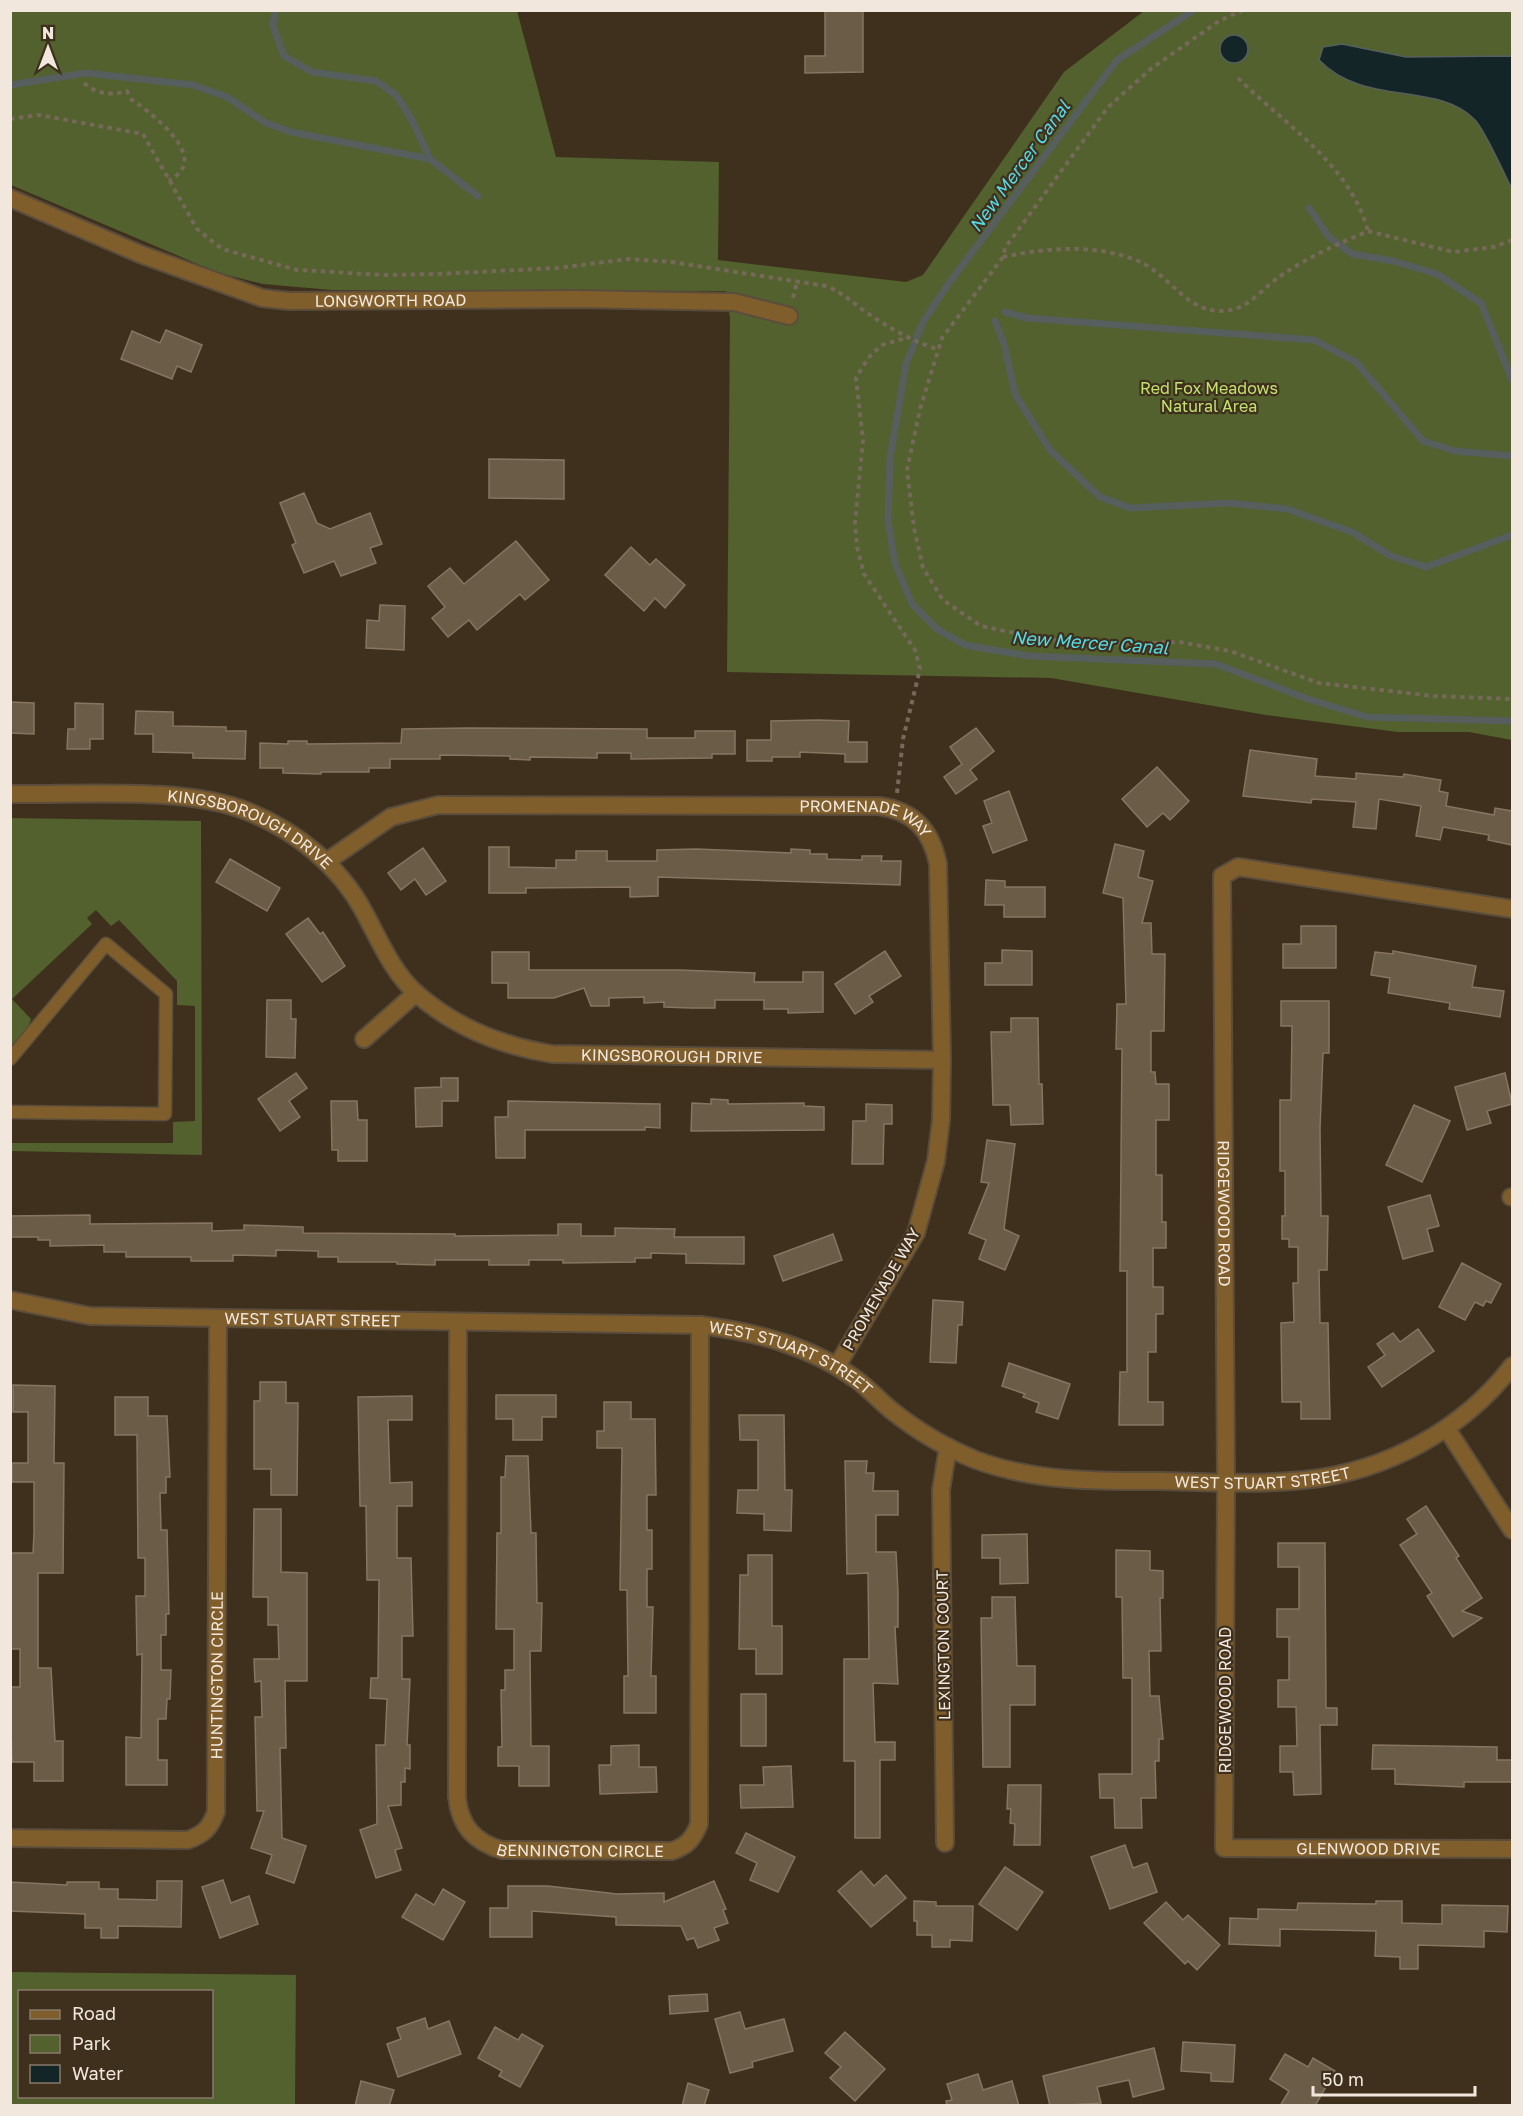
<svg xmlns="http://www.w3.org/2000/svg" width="1523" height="2116" font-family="'Golos Text',sans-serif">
<rect width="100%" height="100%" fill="#3f301e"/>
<g fill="#52612d" fill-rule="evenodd">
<polygon points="10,11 517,11 556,157 719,162 718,260 906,282 923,275 1064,72 1144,11 1512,11 1512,740 1469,732 1398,732 1266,715 1051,678 727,672 730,318 726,291 332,290 263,284 219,273 11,185"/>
<polygon points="11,818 201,821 202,1155 11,1151 11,1143 173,1143 173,1122 195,1121 195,1006 177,1005 177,981 119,920 111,926 96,910 87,918 92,924 12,999 31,1019 27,1030 11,1046"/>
<path d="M11,1972l285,3 -1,130h-284zM20,1992h192v104h-192z"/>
</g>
<g fill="#142527" stroke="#565f5d" stroke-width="1.5">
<circle cx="1234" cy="49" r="14"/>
<path d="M1342,44l64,13 106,-1v133c-8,-15 -27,-59 -37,-69 -37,-39 -111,-13 -156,-60l4,-13z"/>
</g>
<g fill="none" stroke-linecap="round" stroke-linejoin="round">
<g stroke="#565f5d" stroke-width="7">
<polyline points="275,10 273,26 284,56 312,72 376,81 396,95 411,118 430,159"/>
<polyline points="1194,10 1117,60 949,283 923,322 906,364 890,458 888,521 895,563 912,604 937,629 965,645 1029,656 1216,664 1308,699 1367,717 1512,721"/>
<polyline points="10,85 86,73 193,85 227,97 266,123 291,132 430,159 478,196"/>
<polyline points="1309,208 1329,237 1352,254 1393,261 1437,274 1481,303 1512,380"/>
<polyline points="1005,312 1027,318 1314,340 1356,362 1423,441 1455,451 1512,456"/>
<polyline points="995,321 1004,344 1015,394 1050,450 1100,497 1130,508 1229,503 1287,509 1352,532 1391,556 1426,567 1512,535"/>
</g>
</g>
<g fill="#6b5c48" stroke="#857561" stroke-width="1.5">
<polygon points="825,10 863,10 863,72 805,73 805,56 825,56"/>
<polygon points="166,330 202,345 191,372 177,366 172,379 121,359 132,331 160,343"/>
<polygon points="489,459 564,460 564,499 489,498"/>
<polygon points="304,493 317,523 330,529 370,513 382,544 370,548 376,563 341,576 334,561 304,573 292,545 296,543 280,503"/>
<polygon points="516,541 549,580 525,600 520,594 477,630 469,620 448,637 432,618 445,607 428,586 450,568 464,584"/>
<polygon points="631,547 650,565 656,559 685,585 665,608 655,598 644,611 605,575"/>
<polygon points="380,605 405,606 404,650 366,648 367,620 379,621"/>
<polygon points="10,702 34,703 34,734 10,733"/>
<polygon points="75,703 103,704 103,739 90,739 90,749 67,749 68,729 75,729"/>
<polygon points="136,711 173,712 173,726 226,727 226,731 246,731 245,759 193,758 193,753 153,752 153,734 135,734"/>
<polygon points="818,720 849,721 848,742 867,742 867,762 845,762 845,754 800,752 800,757 772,757 772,761 747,761 747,740 771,740 771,721"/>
<polygon points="468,728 647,729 647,738 695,738 695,731 735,731 735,754 712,754 712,758 631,759 631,753 597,753 597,758 530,757 530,760 510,759 510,756 440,755 440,759 390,759 390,768 369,768 369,772 321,772 321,774 283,773 283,768 260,768 260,743 288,744 288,741 307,741 307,744 401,743 402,729"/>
<polygon points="976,728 994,751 970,770 977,779 956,794 944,777 962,764 950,747"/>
<polygon points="1250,750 1317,759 1315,776 1356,779 1356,773 1403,777 1404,774 1441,780 1439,791 1448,793 1446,806 1494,815 1495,808 1512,811 1512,845 1488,840 1489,835 1443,827 1440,840 1416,836 1421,806 1379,799 1376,829 1353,827 1356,802 1312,799 1311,803 1243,796"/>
<polygon points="1157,767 1189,801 1170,820 1163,813 1147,827 1122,799"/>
<polygon points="1009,791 1027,840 993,853 983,826 992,823 984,801"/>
<polygon points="1115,844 1144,851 1138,877 1153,881 1142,923 1151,923 1152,954 1165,954 1164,1031 1151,1031 1151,1072 1155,1072 1156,1084 1169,1084 1169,1120 1156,1120 1156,1175 1162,1175 1162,1222 1166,1222 1166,1248 1153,1248 1153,1287 1163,1287 1163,1314 1156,1314 1156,1352 1148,1352 1148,1402 1163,1402 1163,1425 1119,1425 1120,1372 1127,1372 1127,1271 1120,1271 1122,1049 1116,1049 1117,1004 1126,1004 1123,898 1103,893"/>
<polygon points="489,847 509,847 509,867 556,868 556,860 576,860 576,851 607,851 607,861 657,861 657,850 696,849 791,853 791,849 810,850 810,854 827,854 827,859 862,860 862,856 882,856 881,861 901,861 900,885 658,877 658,896 630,897 630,887 526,888 526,893 489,893"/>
<polygon points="423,848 446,881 426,895 415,879 401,890 388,873"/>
<polygon points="230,859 280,888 267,911 216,882"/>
<polygon points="986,880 1005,881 1005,887 1045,887 1045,917 1004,917 1004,905 985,905"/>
<polygon points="308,918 320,934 323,932 345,966 322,982 286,934"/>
<polygon points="1301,926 1336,926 1336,968 1283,968 1283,944 1301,944"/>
<polygon points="1002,950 1032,951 1032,985 985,985 985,963 1002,963"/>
<polygon points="885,951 901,976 869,996 873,1002 855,1014 835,984"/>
<polygon points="1393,951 1476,966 1472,987 1504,991 1500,1017 1449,1009 1450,1003 1388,993 1390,978 1371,975 1375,952 1393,954"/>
<polygon points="492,952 529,952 529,970 680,970 755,973 754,982 803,982 803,972 823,972 823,1012 788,1013 788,1009 764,1009 764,1000 715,1000 715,1008 691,1008 664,1007 664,1002 644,1003 644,997 609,998 609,1006 591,1006 584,988 554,998 508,998 508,983 492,983"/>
<polygon points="267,1000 291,1000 291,1019 296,1019 295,1058 266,1057"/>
<polygon points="1281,1001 1329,1001 1329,1053 1323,1053 1320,1128 1321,1216 1328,1216 1327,1270 1319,1270 1320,1323 1328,1323 1330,1419 1301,1419 1301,1402 1282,1402 1281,1323 1294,1322 1293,1283 1298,1283 1298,1247 1289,1247 1289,1239 1282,1239 1282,1216 1285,1216 1285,1171 1280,1171 1280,1100 1291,1100 1292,1026 1281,1026"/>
<polygon points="1011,1018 1038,1018 1039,1084 1042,1084 1043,1124 1011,1125 1010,1105 993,1105 991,1032 1011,1032"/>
<polygon points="296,1073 307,1088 289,1101 300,1117 280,1131 258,1099"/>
<polygon points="1505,1073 1512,1104 1487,1111 1491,1123 1467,1130 1455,1087"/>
<polygon points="441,1078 458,1078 458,1101 442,1101 442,1126 416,1127 415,1088 441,1087"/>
<polygon points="711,1099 728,1100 728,1104 804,1103 804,1106 824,1107 824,1130 691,1131 692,1103 711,1104"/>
<polygon points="331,1101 357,1101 358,1120 367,1120 367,1161 338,1161 338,1150 332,1150"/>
<polygon points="508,1101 660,1104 660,1128 645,1127 645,1130 525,1130 525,1158 496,1158 495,1117 508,1117"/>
<polygon points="866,1104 892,1105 892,1124 884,1124 883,1164 852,1164 853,1121 866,1121"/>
<polygon points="1414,1105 1450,1121 1422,1182 1386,1165"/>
<polygon points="987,1140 1015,1144 1004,1229 1019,1236 1005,1270 979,1259 986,1240 969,1233 989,1183 981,1182"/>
<polygon points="1430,1195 1439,1226 1427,1229 1433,1251 1403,1259 1388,1207"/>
<polygon points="90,1215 90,1224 212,1223 212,1231 244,1230 244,1225 303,1227 303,1233 455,1234 455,1236 558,1235 558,1224 581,1224 581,1236 615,1236 615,1228 675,1229 674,1237 744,1237 744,1264 686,1263 686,1254 651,1253 651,1258 635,1258 635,1262 563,1263 563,1260 529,1260 529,1265 489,1265 489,1260 435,1260 435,1265 397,1264 397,1262 338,1262 338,1257 318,1257 318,1251 276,1250 276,1256 233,1255 233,1261 191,1261 191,1257 126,1257 126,1252 104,1252 104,1245 50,1246 50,1240 38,1240 38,1237 10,1237 10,1216"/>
<polygon points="833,1234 842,1260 783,1281 774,1256"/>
<polygon points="1462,1263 1501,1284 1491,1303 1486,1301 1483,1306 1475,1302 1465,1320 1439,1307"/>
<polygon points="933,1300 963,1302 962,1325 958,1325 956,1363 930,1362"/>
<polygon points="1418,1329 1434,1351 1382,1387 1368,1367 1385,1355 1377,1344 1393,1333 1400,1342"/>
<polygon points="1009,1363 1070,1384 1058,1419 1036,1412 1039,1403 1023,1397 1025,1394 1002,1386"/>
<polygon points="260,1382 286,1382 286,1403 298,1403 297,1495 271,1495 271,1469 254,1469 254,1401 260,1401"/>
<polygon points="13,1385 55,1386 54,1463 64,1463 63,1573 38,1573 38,1668 51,1668 55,1741 63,1741 63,1781 34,1781 34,1762 12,1762 10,1687 20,1687 20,1649 11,1649 11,1553 33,1553 34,1533 34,1482 12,1482 12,1463 28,1463 28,1412 13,1412"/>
<polygon points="496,1395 556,1395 556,1417 542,1417 542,1440 513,1440 513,1419 496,1419"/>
<polygon points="412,1396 412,1420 388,1420 390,1483 412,1482 412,1506 397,1506 397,1558 411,1558 413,1636 402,1636 402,1679 410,1679 407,1745 410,1745 410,1769 405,1768 405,1782 401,1782 401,1805 388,1806 402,1848 395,1850 401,1870 376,1878 360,1830 377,1824 376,1745 385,1745 387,1699 370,1698 371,1678 378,1678 379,1580 367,1580 366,1506 360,1506 358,1397"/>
<polygon points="115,1397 148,1397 148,1416 167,1416 170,1477 166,1477 166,1493 160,1493 161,1530 167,1530 169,1614 166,1614 166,1635 161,1635 161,1670 171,1670 170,1699 167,1699 166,1719 158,1719 158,1760 167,1760 167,1785 126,1785 126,1737 141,1738 142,1654 137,1655 136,1596 145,1596 145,1558 138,1558 137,1435 115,1435"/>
<polygon points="604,1402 631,1402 631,1419 655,1419 656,1495 647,1495 647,1530 652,1530 652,1569 647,1569 647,1607 653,1607 651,1676 656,1676 656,1713 624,1713 624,1676 628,1676 627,1590 620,1590 622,1448 597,1448 597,1431 604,1431"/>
<polygon points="739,1415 784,1415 785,1490 792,1490 791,1531 764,1530 764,1514 737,1513 738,1490 758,1490 758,1440 740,1440"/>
<polygon points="506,1456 528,1456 531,1533 536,1533 537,1603 542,1603 541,1651 530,1651 531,1746 549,1746 549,1786 519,1786 519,1766 498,1766 498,1747 502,1747 501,1690 505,1690 505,1670 514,1670 514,1629 496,1629 497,1533 501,1533 501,1477 505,1477"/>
<polygon points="845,1461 867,1461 866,1473 874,1473 873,1491 898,1491 898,1515 876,1515 876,1552 896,1552 898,1592 898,1627 895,1627 898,1684 873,1683 875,1742 895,1742 895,1760 880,1760 880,1838 855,1838 855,1761 844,1761 844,1659 869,1659 868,1573 847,1574"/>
<polygon points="1426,1506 1459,1556 1456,1558 1482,1598 1462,1611 1482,1618 1453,1637 1427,1596 1432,1593 1400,1545 1417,1534 1407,1519"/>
<polygon points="254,1509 281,1509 281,1572 307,1573 307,1681 285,1681 286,1748 280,1748 282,1838 306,1846 294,1883 266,1873 272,1855 251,1848 264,1811 257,1811 255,1717 262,1717 261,1681 255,1682 254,1659 279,1659 278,1625 268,1625 268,1597 253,1597"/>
<polygon points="1027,1534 1028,1583 1000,1584 1000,1558 982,1558 982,1535"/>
<polygon points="1278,1543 1325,1543 1326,1708 1337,1708 1337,1725 1320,1725 1321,1794 1294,1795 1293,1772 1280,1772 1280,1746 1297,1746 1296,1707 1278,1707 1278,1680 1289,1680 1289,1637 1277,1637 1277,1609 1299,1609 1299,1567 1278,1567"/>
<polygon points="1116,1550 1150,1551 1150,1570 1163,1571 1163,1598 1160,1598 1161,1651 1149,1651 1150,1696 1159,1696 1163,1739 1159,1739 1159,1761 1155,1761 1156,1798 1141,1798 1142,1828 1115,1828 1114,1798 1100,1798 1099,1774 1132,1774 1132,1678 1123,1678 1122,1597 1116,1597"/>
<polygon points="748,1555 772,1555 772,1626 782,1626 782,1674 756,1674 756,1649 739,1649 740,1575 748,1575"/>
<polygon points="992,1597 1015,1597 1017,1666 1035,1666 1035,1705 1010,1705 1010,1767 983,1767 981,1618 992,1618"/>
<rect x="741" y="1694" width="25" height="52"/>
<polygon points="639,1745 639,1767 656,1767 657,1792 600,1794 599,1765 611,1765 611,1746"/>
<polygon points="1373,1745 1497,1747 1497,1760 1512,1760 1512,1782 1464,1782 1464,1787 1395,1784 1395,1769 1372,1769"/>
<polygon points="791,1766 793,1807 741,1808 740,1785 764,1785 763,1767"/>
<polygon points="1008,1785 1041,1785 1040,1845 1014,1845 1015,1824 1010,1823 1011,1809 1007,1809"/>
<polygon points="746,1833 795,1857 778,1892 750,1880 757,1863 736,1853"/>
<polygon points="1125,1845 1133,1868 1147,1863 1157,1892 1110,1909 1091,1857"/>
<polygon points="1005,1867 1043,1892 1017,1930 979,1904"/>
<polygon points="861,1871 874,1886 886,1875 906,1898 871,1927 838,1891"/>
<polygon points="223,1880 231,1903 249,1896 258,1924 220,1938 202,1887"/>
<polygon points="157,1881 182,1881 181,1927 118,1926 118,1938 101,1938 101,1928 85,1928 85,1914 10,1911 10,1882 67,1885 67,1882 99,1882 99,1889 118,1889 118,1899 157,1900"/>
<polygon points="714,1881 726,1909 723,1910 728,1923 714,1928 719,1940 698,1948 694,1938 687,1940 681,1926 616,1925 616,1917 532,1911 532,1937 490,1937 490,1908 508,1908 508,1886 548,1886 617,1894 664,1893 664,1902"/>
<polygon points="443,1889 465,1902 443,1940 402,1917 416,1894 434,1905"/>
<polygon points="914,1901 936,1902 936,1906 973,1906 972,1941 950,1940 950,1947 932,1947 932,1935 917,1935 917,1921 914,1921"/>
<polygon points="1376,1901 1402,1901 1402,1923 1442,1924 1442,1905 1508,1906 1507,1932 1484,1931 1484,1947 1418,1945 1418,1969 1400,1969 1400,1957 1375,1956 1376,1931 1280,1929 1280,1946 1229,1944 1230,1918 1258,1919 1258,1909 1297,1910 1298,1903 1376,1904"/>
<polygon points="1166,1902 1183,1920 1188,1915 1220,1945 1197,1970 1188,1961 1185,1964 1144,1923"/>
<polygon points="707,1994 708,2011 670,2014 669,1996"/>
<polygon points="740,2012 745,2029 784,2019 793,2051 752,2062 753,2067 730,2073 715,2019"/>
<polygon points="425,2018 428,2029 449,2021 461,2054 398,2077 387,2044 401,2039 397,2028"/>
<polygon points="495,2027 518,2040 522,2034 543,2046 520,2087 499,2076 502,2071 478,2058"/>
<polygon points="845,2032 885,2069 855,2101 830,2078 841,2067 825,2053"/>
<polygon points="1183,2042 1235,2045 1233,2082 1211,2081 1211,2073 1181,2071"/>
<polygon points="1154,2048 1164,2089 1133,2097 1129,2080 1097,2087 1101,2103 1050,2106 1043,2076"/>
<polygon points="1285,2054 1308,2067 1313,2058 1335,2071 1315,2106 1280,2106 1289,2091 1270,2079"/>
<polygon points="978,2074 983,2090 1012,2081 1019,2106 947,2106 946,2101 952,2100 947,2084"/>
<polygon points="361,2081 394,2090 389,2106 355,2106"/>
<polygon points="688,2083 709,2090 704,2106 682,2106"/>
</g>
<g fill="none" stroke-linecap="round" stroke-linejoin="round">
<g stroke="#5b4d3c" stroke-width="15">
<polyline id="service" points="10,1059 106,944 166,994 165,1114 10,1112"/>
</g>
<g stroke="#5b4d3c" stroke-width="20">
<g id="minor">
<path id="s1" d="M10,198l130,56 122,44 27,3 289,-2 156,3 55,14"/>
<path id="s2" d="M10,794c70,1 176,-8 239,18 47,19 90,54 114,98 16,29 29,62 54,84 39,34 85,52 135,60l390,6"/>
<path id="s3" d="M326,862l65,-45 47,-12 441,1c35,5 52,24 59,58l4,196 -1,60 -5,41 -20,72 -79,133"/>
<path id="s4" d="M1512,909l-274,-42 -16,9 4,606 -2,366 288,1"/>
<polyline points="364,1039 416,993"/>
<polyline points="1511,1197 1512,1197"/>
<path id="s5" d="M10,1300l80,16 610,9c56,7 111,21 157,55 12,9 22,20 34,30 25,20 55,38 85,50 59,22 122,21 183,21 48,1 97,4 145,-1 81,-8 159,-50 208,-114"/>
<path id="s6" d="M458,1322l-1,475c3,29 17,45 45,53l170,1c15,-5 21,-12 27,-27l1,-499"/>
<polyline points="1447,1429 1512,1530"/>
<path id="s7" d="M10,1838l178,2c16,-6 22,-12 28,-28l2,-492"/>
<polyline points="945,1843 941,1490 948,1447"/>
</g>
</g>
<g stroke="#766959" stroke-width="4" stroke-dasharray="4.5 4.5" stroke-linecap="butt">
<polyline points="1243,10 1219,21 1152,68 1108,107 1005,248 1003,257 942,338 920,409 907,470 914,528 923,568 943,600 981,626 1048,640 1121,644 1179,642 1230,651 1319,683 1434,696 1512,699"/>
<path d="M1238,78c47,47 112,86 130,153"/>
<path d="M84,83c13,11 26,13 43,8l4,8c16,11 69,50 49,73 -3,4 -8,7 -11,9"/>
<path d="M10,119l29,-4 104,19 54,95 25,20 75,21 88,5 51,-1 122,-6 70,-9 44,3 154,24c16,6 26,16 40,26 21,15 46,29 71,37"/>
<path d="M1003,257c42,-9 89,-13 130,2 40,14 54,62 102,50 15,-4 31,-23 44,-32 27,-19 59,-33 89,-46l85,21 41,-5 18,-7"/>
<polyline points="793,298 797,282"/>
<polyline points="897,793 903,739 920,669 915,650 864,574 857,547 855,523 863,440 856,378 868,358 882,345 906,338"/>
</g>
<use href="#service" stroke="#7f5e2c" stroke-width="12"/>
<use href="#minor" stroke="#7f5e2c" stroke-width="16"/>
</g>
<g text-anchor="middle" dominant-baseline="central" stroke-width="4.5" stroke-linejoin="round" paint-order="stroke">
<g font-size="16" fill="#f1e7dc" stroke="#3f301e">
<text stroke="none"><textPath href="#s1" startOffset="400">LONGWORTH ROAD</textPath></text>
<text stroke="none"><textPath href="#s3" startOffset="558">PROMENADE WAY</textPath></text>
<text stroke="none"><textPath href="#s2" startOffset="248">KINGSBOROUGH DRIVE</textPath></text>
<text stroke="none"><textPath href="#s2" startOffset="764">KINGSBOROUGH DRIVE</textPath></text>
<text stroke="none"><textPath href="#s4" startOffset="633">RIDGEWOOD ROAD</textPath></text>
<text transform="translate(881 1289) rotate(-60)">PROMENADE WAY</text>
<text stroke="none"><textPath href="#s5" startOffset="304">WEST STUART STREET</textPath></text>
<text stroke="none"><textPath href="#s5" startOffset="789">WEST STUART STREET</textPath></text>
<text stroke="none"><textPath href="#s5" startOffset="1293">WEST STUART STREET</textPath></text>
<text transform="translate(943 1645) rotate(-91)">LEXINGTON COURT</text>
<text stroke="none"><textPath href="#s7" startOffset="356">HUNTINGTON CIRCLE</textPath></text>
<text transform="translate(1225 1700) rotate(-90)">RIDGEWOOD ROAD</text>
<text stroke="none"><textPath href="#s6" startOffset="628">BENNINGTON CIRCLE</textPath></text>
<text stroke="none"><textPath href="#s4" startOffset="1412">GLENWOOD DRIVE</textPath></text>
</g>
<g font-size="16" fill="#c1e16e" stroke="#3f301e">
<text x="1209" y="388">Red Fox Meadows<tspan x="1209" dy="18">Natural Area</tspan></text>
</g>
<g font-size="18" font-style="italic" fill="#54dbe7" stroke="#3f301e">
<text transform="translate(1019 166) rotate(-54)">New Mercer Canal</text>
<text transform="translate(1090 642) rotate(4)">New Mercer Canal</text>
</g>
</g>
<rect width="1523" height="2116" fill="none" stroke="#f1e7dc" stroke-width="24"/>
<rect x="18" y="1990" width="195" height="108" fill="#3f301e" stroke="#86796a" stroke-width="1.5"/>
<rect x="30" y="2010" width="30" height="9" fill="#7f5e2c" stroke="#86796a" stroke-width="1.5"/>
<text x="72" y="2020" font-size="18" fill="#f1e7dc">Road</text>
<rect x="30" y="2035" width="30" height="18" fill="#52612d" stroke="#86796a" stroke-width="1.5"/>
<text x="72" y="2050" font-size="18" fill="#f1e7dc">Park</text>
<rect x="30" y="2065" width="30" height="18" fill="#142527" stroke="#86796a" stroke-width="1.5"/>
<text x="72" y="2080" font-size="18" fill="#f1e7dc">Water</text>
<g transform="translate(48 48)" stroke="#3f301e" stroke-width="4.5" paint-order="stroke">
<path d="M0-4.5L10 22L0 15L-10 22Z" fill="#f1e7dc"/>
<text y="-9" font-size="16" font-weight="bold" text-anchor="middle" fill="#f1e7dc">N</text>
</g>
<path d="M1313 2086v9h162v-9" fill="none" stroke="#f1e7dc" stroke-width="3"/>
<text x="1322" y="2086" font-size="18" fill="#f1e7dc" stroke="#3f301e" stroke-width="4.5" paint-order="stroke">50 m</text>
</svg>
